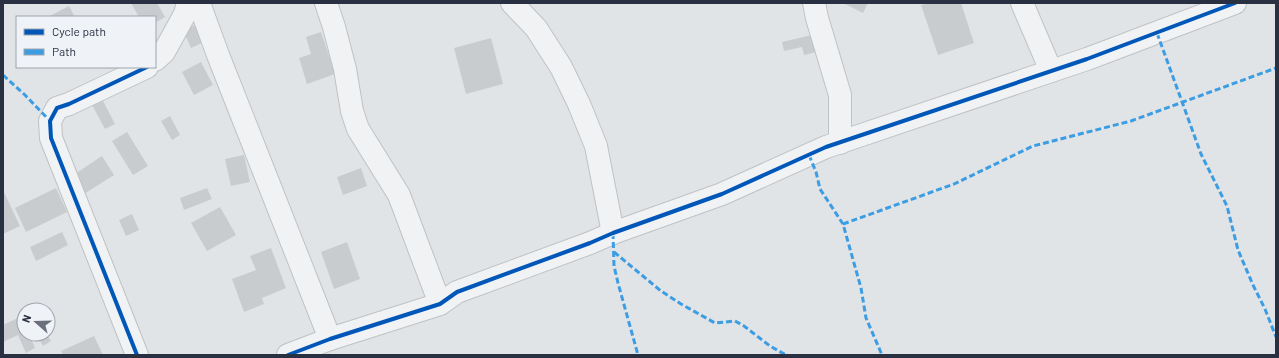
<svg xmlns="http://www.w3.org/2000/svg" width="1279" height="358" font-family="Barlow,sans-serif">
<rect width="100%" height="100%" fill="#e1e4e7"/>
<g fill="#c9cccf">
<polygon points="131,3 157,3 165,17 155,23 155,17 139,17"/>
<polygon points="843,3 868,3 863,13"/>
<polygon points="929,3 961,3 974,43 938,55 921,5"/>
<polygon points="69,6 75,17 48,17"/>
<polygon points="198,24 206,41 191,48 183,30"/>
<polygon points="321,32 335,74 307,84 299,58 311,54 306,37"/>
<polygon points="812,35 816,52 804,55 802,47 784,51 782,42"/>
<polygon points="491,38 503,84 466,94 454,48"/>
<polygon points="201,62 213,85 194,95 182,72"/>
<polygon points="101,97 115,124 105,129 91,103"/>
<polygon points="170,116 180,135 172,140 161,121"/>
<polygon points="127,132 148,166 133,175 112,141"/>
<polygon points="244,155 250,182 231,186 225,159"/>
<polygon points="102,156 114,175 84,194 72,176"/>
<polygon points="361,168 367,186 343,195 337,177"/>
<polygon points="56,188 67,212 26,232 15,208"/>
<polygon points="207,188 212,199 184,210 180,198"/>
<polygon points="3,190 20,226 3,234"/>
<polygon points="220,207 236,235 207,251 191,223"/>
<polygon points="132,214 139,230 126,236 119,220"/>
<polygon points="62,232 68,245 36,261 30,247"/>
<polygon points="347,242 360,279 334,289 321,252"/>
<polygon points="271,248 286,288 262,298 264,304 244,312 232,279 256,270 250,256"/>
<polygon points="20,317 24,324 24,334 29,334 35,348 26,353 18,335 3,342 3,325"/>
<polygon points="37,334 47,334 51,341 43,346"/>
<polygon points="94,336 103,355 63,355 61,351"/>
</g>
<g fill="none" stroke-linecap="round" stroke-linejoin="round">
<g stroke="#bfc2c5" stroke-width="24">
<g id="minor">
<polyline points="199,3 218,55 330,339"/>
<polyline points="326,3 334,27 345,69 352,111 358,129 399,195 440,304"/>
<polyline points="512,3 536,28 561,67 579,104 596,146 613,233"/>
<polyline points="814,3 817,18 840,95 840,143"/>
<polyline points="1022,3 1051,71"/>
<polyline points="155,60 164,52 185,14 188,3"/>
<polyline points="137,355 51,138 50,121 57,108 69,104 147,67"/>
<polyline points="288,355 330,339 440,304 457,292 590,243 613,233 722,194 826,147 1087,59 1235,3"/>
</g>
</g>
<use href="#minor" stroke="#f1f2f3" stroke-width="22"/>
<g stroke="#3d9de3" stroke-width="3" stroke-dasharray="6 3" stroke-linecap="butt">
<polyline points="1157,33 1201,154 1227,206 1238,250 1253,285 1265,309 1276,337"/>
<polyline points="3,75 25,95 50,121"/>
<polyline points="809,155 816,172 820,189 843,224 861,288 866,318 882,355"/>
<polyline points="843,224 954,184 1033,146 1131,121 1276,68"/>
<polyline points="613,233 614,266 618,283 638,355"/>
<polyline points="614,252 661,291 681,304 715,323 735,321 744,326 770,346 786,355"/>
</g>
<g stroke="#eff2f6" stroke-width="6">
<g id="cycleway">
<polyline points="137,355 51,138 50,121 57,108 69,104 147,67"/>
<polyline points="288,355 330,339 440,304 457,292 590,243 613,233 722,194 826,147 1087,59 1235,3"/>
</g>
</g>
<use href="#cycleway" stroke="#0057b8" stroke-width="4"/>
</g>
<rect width="1279" height="358" fill="none" stroke="#283041" stroke-width="8"/>
<rect x="16" y="16" width="140" height="52" fill="#eff2f6" stroke="#9fa4ae"/>
<rect x="24" y="29" width="20" height="6" fill="#0057b8" stroke="#9fa4ae"/>
<text x="52" y="36" font-size="12" fill="#283041">Cycle path</text>
<rect x="24" y="49" width="20" height="6" fill="#3d9de3" stroke="#9fa4ae"/>
<text x="52" y="56" font-size="12" fill="#283041">Path</text>
<g transform="translate(36 322) rotate(290)"><circle r="19" fill="#eff2f6" stroke="#9fa4ae"/>
<path d="M0-3L7 15L0 10L-7 15Z" fill="#696f7b"/>
<text y="-6" font-size="11" font-weight="bold" text-anchor="middle" fill="#283041">N</text>
</g>
</svg>
